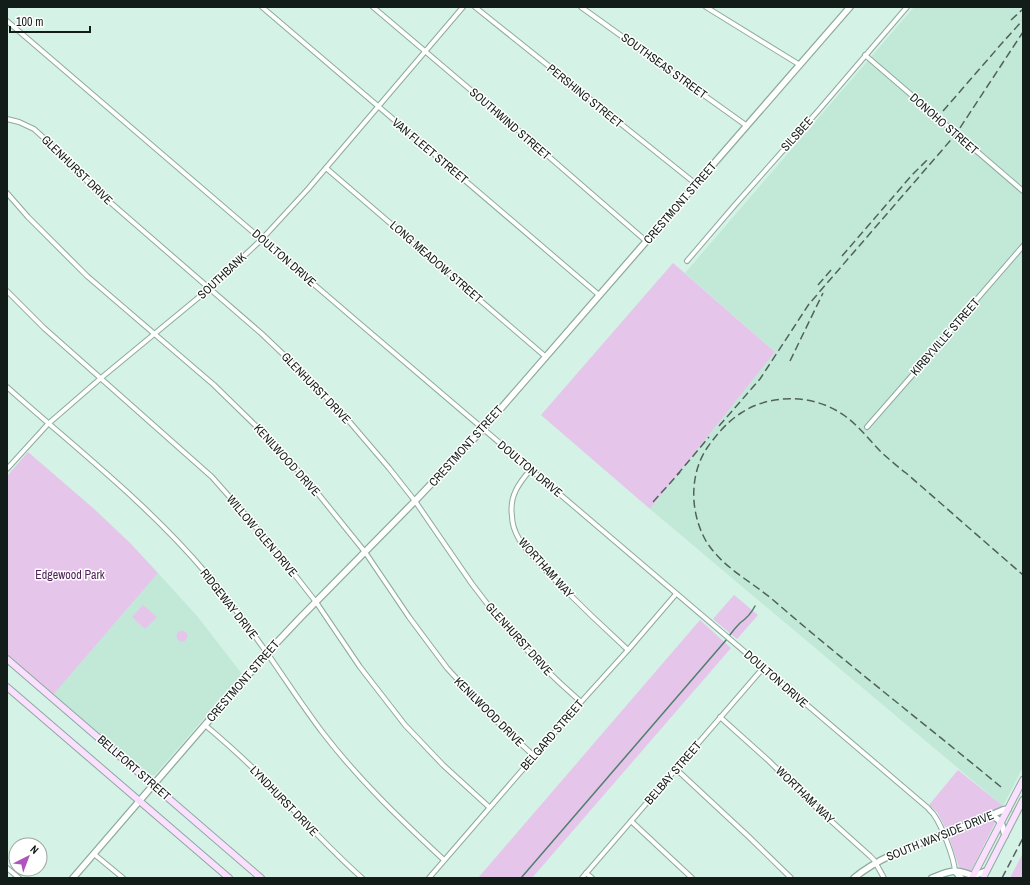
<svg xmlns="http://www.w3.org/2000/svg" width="1030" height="885" font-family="'Archivo Narrow',sans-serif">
<rect width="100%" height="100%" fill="#d4f2e5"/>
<g fill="#c2e9d8">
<polygon points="914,7 1023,7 1023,767 1003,806 650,509 775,352 685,273"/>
<polygon points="158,573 197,616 242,674 155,775 147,776 53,695"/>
</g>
<g fill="#e5c5ea">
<polygon points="673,263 775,352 650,509 541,415"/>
<polygon points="28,452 93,508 130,543 158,573 53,695 7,654 7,476"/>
<polygon points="734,595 758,615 737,639 713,619"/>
<polygon points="143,605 157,617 145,629 132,617"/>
<polygon points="700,620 731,648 532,878 478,878"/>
<circle cx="182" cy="636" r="5.5"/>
<polygon points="958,770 1003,806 1002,808 946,828 945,827 937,812 929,805"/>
<polygon points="989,820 993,820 996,821 971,871 968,872 959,867 949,837 949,836"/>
<polygon points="1023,853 1023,878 1010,878"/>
</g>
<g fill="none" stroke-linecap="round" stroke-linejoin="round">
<g stroke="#507f6d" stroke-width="1.5">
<path d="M729,636c3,-4 7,-9 11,-13 7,-5 11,-9 15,-17"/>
<polyline points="521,878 727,639"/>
</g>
<g stroke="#8eaa9e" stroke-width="6">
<g id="minor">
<polyline points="262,7 599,295"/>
<polyline points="373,7 532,142 646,241"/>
<polyline points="475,7 696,184"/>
<polyline points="581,7 747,126"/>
<polyline points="706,7 800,65"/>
<path d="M7,21l352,302 569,485c2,3 5,5 6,7 8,11 20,43 21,56"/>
<polyline points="865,55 1023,191"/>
<polyline points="7,119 19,122 34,129 45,139 96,190 262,334 307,377 348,420 389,468 415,501 472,584 502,623 537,661 560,683 581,702"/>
<polyline points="326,168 546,357"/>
<polyline points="7,193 28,217 87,276 214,385 258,428 307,480 365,552 409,617 447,668 489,714 534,756"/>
<polyline points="687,261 734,206 818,111 907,7"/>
<polyline points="7,291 44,328 212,477 250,520 291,570 316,602 360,667 405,725 443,765 489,807"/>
<path d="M7,387c67,60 141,117 199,186 22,26 42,53 61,80 19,27 36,54 56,80 36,47 78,87 121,127"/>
<polyline points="867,427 944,339 958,321 1023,246"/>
<polyline points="7,469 48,424 101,378 210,288 262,239 308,189 463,7"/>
<path d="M531,469c-12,14 -22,27 -19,47 0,7 3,16 7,23 9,15 24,28 36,41 24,24 48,47 73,70"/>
<polyline points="720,717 769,761 820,811 870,856 874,860 884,878"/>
<path d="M205,725c19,16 38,33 56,51 33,34 65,70 101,102"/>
<polyline points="676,769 748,836 791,878"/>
<polyline points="631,821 692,878"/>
<polyline points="94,854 123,878"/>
<polyline points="7,868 19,878"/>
<polyline points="586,873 592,878"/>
<polyline points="429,878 581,702 628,650 676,594"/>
<polyline points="582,878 763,668"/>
</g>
</g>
<g stroke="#8eaa9e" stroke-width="8">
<g id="tertiary">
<path d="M990,815c11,4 12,9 15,20"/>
<polyline points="955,871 961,878"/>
<polyline points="73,878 267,653 300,618 415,501 483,429 850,7"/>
<path d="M854,878c23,-19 52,-30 80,-40 23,-9 46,-18 69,-28l5,-1"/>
<path d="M932,878c18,-7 23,-10 41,-2l13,-5"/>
</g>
</g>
<g stroke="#8eaa9e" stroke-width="8">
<g id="secondary">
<polyline points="7,659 261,878"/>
<polyline points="7,687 229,878"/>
<polyline points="972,878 1023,780"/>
<polyline points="983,878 1023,800"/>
</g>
</g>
<use href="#minor" stroke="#fff" stroke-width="4"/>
<use href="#tertiary" stroke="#fff" stroke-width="5.5"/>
<use href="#secondary" stroke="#fadffe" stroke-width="6"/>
<g stroke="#51625b" stroke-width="1.5" stroke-dasharray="8 4" stroke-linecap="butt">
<polyline points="1011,20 1023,9"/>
<polyline points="943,111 1003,42 1023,20"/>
<polyline points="842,256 912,175 927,160"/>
<polyline points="818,285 831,270"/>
<polyline points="790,361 823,293"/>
<polyline points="719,426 760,379 809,304 956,134 1023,32"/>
<polyline points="677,475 709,437"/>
<polyline points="653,502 680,472"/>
<path d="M1001,787c-76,-63 -154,-123 -229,-188 -23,-19 -50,-32 -66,-58 -16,-28 -17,-66 1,-93 9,-13 20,-26 34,-35 30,-20 74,-19 104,3 14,10 25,25 37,37 8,7 16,14 24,20 39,34 78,68 117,102"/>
<polyline points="1002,878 1023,838"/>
</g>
</g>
<g text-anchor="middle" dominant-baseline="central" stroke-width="3" stroke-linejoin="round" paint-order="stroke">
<g font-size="12" fill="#121d19" stroke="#fff">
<text transform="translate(664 66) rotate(36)">SOUTHSEAS STREET</text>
<text transform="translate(585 96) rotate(39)">PERSHING STREET</text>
<text transform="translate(510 124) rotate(41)">SOUTHWIND STREET</text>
<text transform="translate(944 124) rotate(41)">DONOHO STREET</text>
<text transform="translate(797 134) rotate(-48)">SILSBEE</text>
<text transform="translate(430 151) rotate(40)">VAN FLEET STREET</text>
<text transform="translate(77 170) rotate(44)">GLENHURST DRIVE</text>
<text transform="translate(680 203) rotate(-49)">CRESTMONT STREET</text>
<text transform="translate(284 258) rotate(41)">DOULTON DRIVE</text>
<text transform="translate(436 262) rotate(41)">LONG MEADOW STREET</text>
<text transform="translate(222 276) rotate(-43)">SOUTHBANK</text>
<text transform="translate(945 337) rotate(-49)">KIRBYVILLE STREET</text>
<text transform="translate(316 388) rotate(46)">GLENHURST DRIVE</text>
<text transform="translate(466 446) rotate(-48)">CRESTMONT STREET</text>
<text transform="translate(287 460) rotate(48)">KENILWOOD DRIVE</text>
<text transform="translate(530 469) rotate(40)">DOULTON DRIVE</text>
<text transform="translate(262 536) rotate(50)">WILLOW GLEN DRIVE</text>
<text transform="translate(546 568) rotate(48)">WORTHAM WAY</text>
<text transform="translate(229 604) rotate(52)">RIDGEWAY DRIVE</text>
<text transform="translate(519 639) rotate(48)">GLENHURST DRIVE</text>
<text transform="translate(776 679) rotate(41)">DOULTON DRIVE</text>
<text transform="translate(243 681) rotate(-49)">CRESTMONT STREET</text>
<text transform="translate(489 712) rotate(45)">KENILWOOD DRIVE</text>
<text transform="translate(552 735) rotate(-49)">BELGARD STREET</text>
<text transform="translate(134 768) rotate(41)">BELLFORT STREET</text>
<text transform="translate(673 773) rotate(-49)">BELBAY STREET</text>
<text transform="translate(805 795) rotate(44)">WORTHAM WAY</text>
<text transform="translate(284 801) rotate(46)">LYNDHURST DRIVE</text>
<text transform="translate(940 836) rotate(-22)">SOUTH WAYSIDE DRIVE</text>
</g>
<g font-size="12" fill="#512259" stroke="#fff">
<text x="70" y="575">Edgewood Park</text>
</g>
</g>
<rect width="1030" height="885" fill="none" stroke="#121d19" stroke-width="16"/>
<g transform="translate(28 857) rotate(42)"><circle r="19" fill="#ffffff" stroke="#a0a5a3"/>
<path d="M0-3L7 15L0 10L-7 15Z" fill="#af53be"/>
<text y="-6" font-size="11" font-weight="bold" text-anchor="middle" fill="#121d19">N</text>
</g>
<path d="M10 26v6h80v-6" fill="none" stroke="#121d19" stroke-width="2"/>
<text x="16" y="26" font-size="12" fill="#121d19" stroke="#ffffff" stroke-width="3" paint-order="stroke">100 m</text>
</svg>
